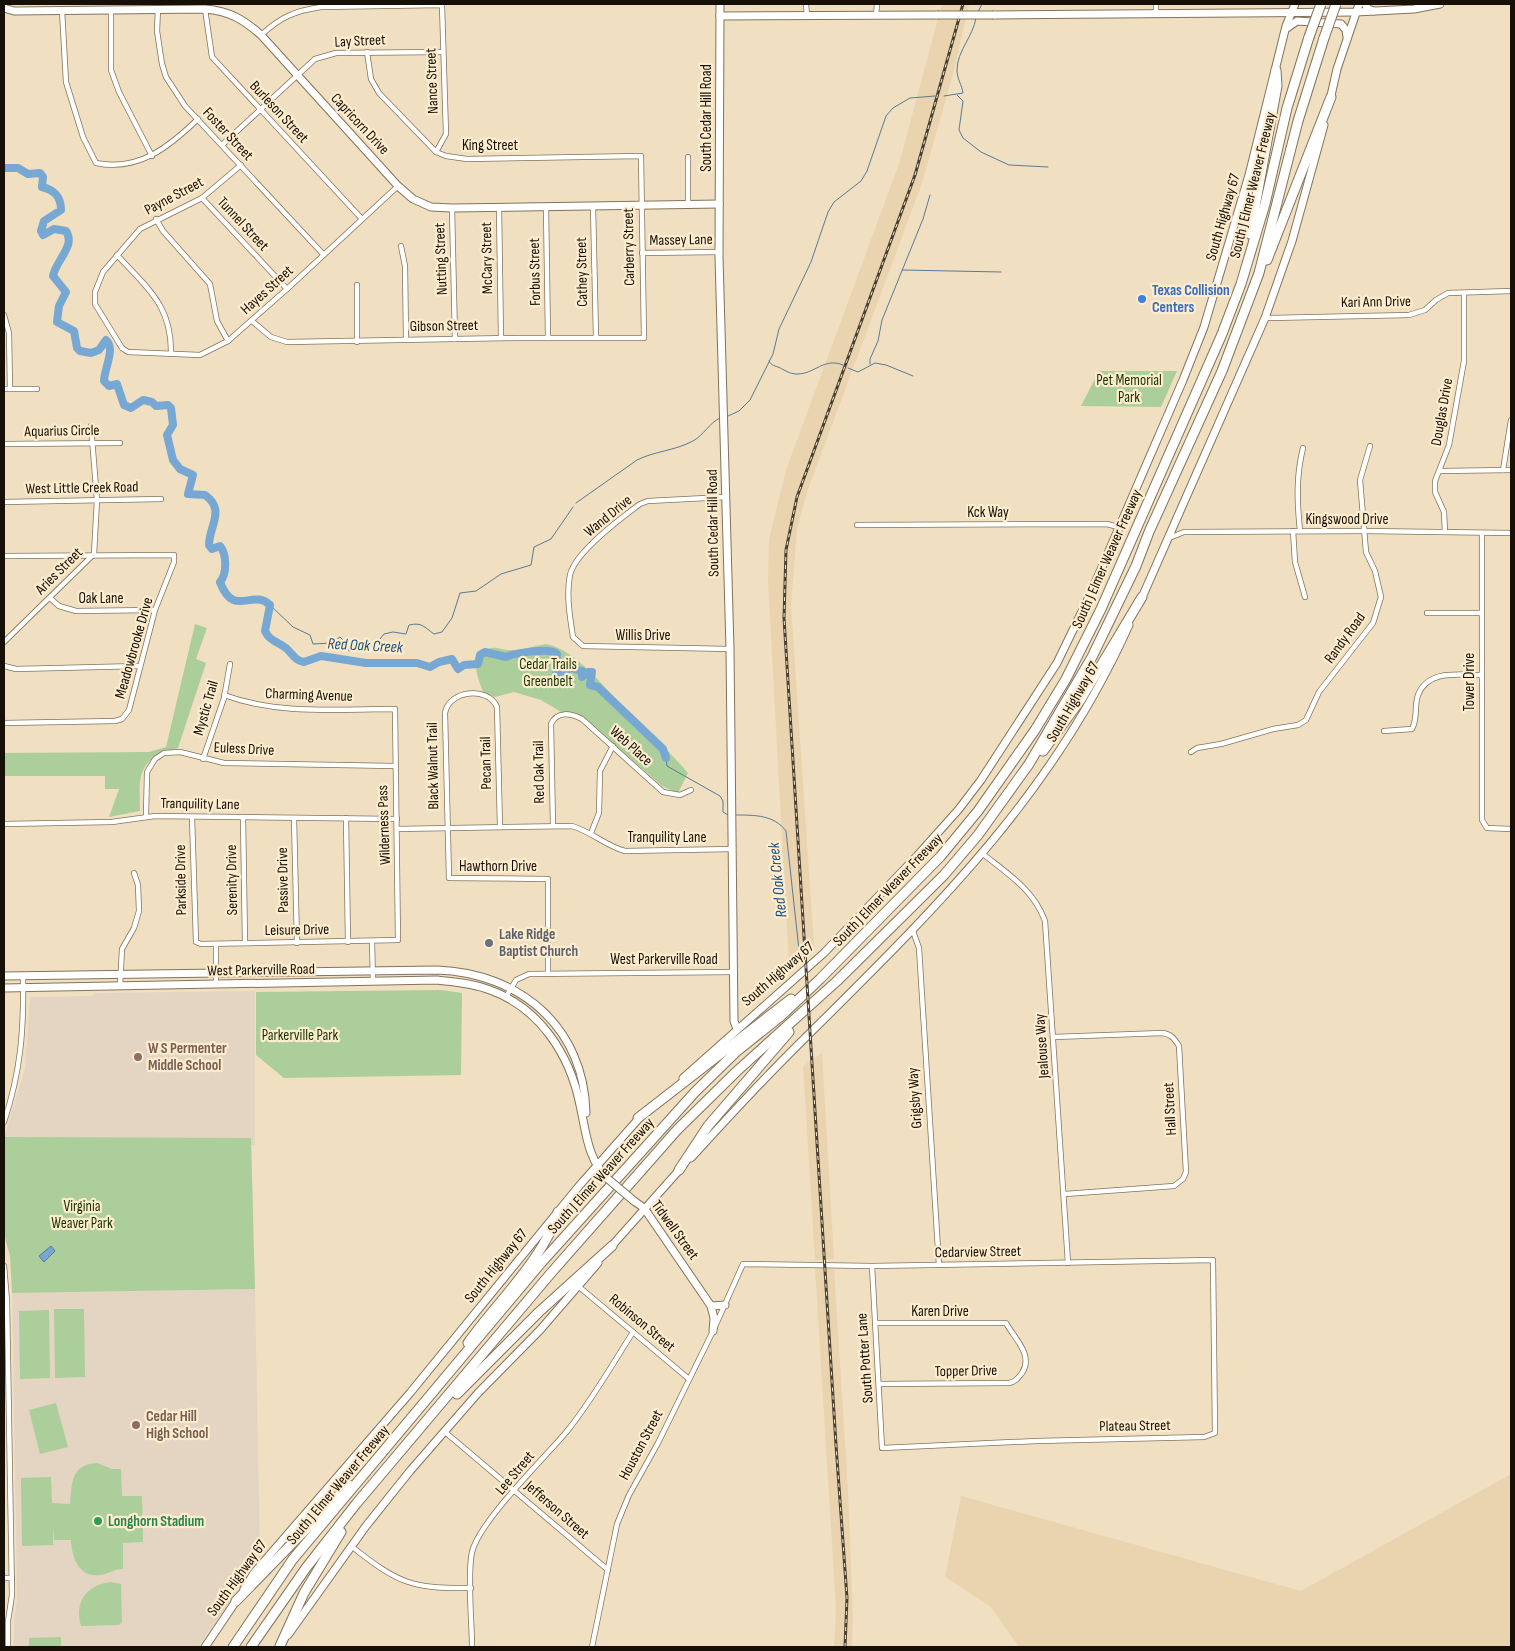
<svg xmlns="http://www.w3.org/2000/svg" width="1515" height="1651" font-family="'Sofia Sans Condensed',sans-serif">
<rect width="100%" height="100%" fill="#f0dfc1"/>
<g fill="#ead4b0">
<polygon points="942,4 969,4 952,78 921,186 807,492 797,529 791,606 814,945 789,965 768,582 769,539 786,470 899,164"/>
<polygon points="822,1053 834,1259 815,1260 803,1066"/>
<polygon points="815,1268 834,1269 848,1490 853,1616 852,1647 834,1647 836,1609"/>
<polygon points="1511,1474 1511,1647 1019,1647 990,1606 945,1577 961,1496 1301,1591"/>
</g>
<g fill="#e3d5c2">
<polygon points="255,991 255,1145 54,1145 54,1137 4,1137 25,1069 30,997 92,996 95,993"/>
<polygon points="255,1289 260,1558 198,1647 14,1647 14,1621 17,1600 12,1293"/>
</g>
<g fill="#abce9a">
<polygon points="1099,371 1177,371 1161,407 1081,406"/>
<path d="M195,624l12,4 -11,31 10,4 -28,85c-41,11 -39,26 -38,63l-31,6 10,-28h-14v-13h-101v-23l145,-1 17,-5z"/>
<path d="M546,644c31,6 60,46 82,68 21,20 41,39 60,61l-10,20 -16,-7 -80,-70 -19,-3 -22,-13 -27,-8 -19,5 -12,-5c-6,-16 -16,-40 9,-44 5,-1 10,2 15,2 12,1 27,-4 39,-6z"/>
<polygon points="441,990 462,993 461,1075 284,1078 256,1055 256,992"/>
<polygon points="4,1137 251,1138 255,1289 12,1293 10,1256 4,1234"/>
<polygon points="54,1309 84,1309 85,1377 55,1378"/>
<polygon points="49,1310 50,1378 20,1379 19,1311"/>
<polygon points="56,1403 68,1447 40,1454 29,1410"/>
<path d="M97,1463l15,6h9l1,27h20l1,42v4l-20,1v26c-9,0 -15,5 -23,6 -22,3 -28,-18 -29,-35h-17l-1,-13v18l-31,1 -1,-68 30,-1 1,26 18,1c2,-20 0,-39 27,-41z"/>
<path d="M111,1582l10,2 1,38 -3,3 -38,1c-7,-24 5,-41 30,-44z"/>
<polygon points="61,1637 61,1647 29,1647 29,1638"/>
</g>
<polygon fill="#77a8d4" stroke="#5a7a96" points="51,1246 55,1251 44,1262 39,1256"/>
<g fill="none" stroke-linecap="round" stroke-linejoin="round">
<g stroke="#5a7a96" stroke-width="1">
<polyline points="978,12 982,4"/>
<polyline points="957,95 963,101 959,130 963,138 981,152 1009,165 1048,167"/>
<path d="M944,96l19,-3c-1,-8 -6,-14 -6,-23 0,-19 16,-33 19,-52"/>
<polyline points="902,270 1001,272"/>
<path d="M769,361c3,5 4,4 9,6 7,3 11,7 19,7 18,0 27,-17 46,-9"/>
<polyline points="870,364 870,359 878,341 882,320 923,219 930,195"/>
<polyline points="848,368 858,372 875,363 886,365 913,376"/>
<polyline points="728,416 739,411 750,400 773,354 779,329 811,262 828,212 834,202 861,181 867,171 886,116 893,108 910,98 935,96"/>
<path d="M576,503l61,-43c18,-9 37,-9 56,-19 11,-6 16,-18 27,-23"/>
<path d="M270,605l23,22 17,8 3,9 19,-1 8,-6 4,4 -1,6 7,4 26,-7 8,-10 9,-2 13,2 3,-9c13,-3 15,2 25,9l8,-2 10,-14 8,-25 16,-2 25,-17 30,-9 3,-18 17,-8 22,-32"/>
<polyline points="666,758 667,766 720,796 723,801 723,812 728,815"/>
<path d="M736,815c19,0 38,0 50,16l13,119"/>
</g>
<path stroke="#77a8d4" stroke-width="8" d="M4,168h14l10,6 12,-1 3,4 -1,10c12,3 19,9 19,23l-17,11 -3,10 2,4 11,-6 12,2c10,15 -10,29 -13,45l13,16 -7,14 -2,16 17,9 3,17 3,3 11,2 8,-3 7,-10c10,8 -2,29 -2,41l5,5 8,-2 7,21 7,3 12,-8 9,2 4,4 12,-1 3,3 2,17 -6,10 6,25 7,9 13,6 -5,19 17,1c21,15 4,31 4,50l3,4 8,-3c7,9 7,28 0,36 14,37 32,6 50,23l-5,26c5,11 15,11 23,19 6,6 7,10 16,12l17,-6 45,7h51l13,4 9,-5 13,-3 6,10 6,-4 14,-1 2,-9 5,-3 21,5c9,-4 45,-10 51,-3l-1,20 15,-6 11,3v6l6,-5h4l-2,13 8,2 65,62 3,9"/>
<g stroke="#837359" stroke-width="6">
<g id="street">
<polyline points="806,4 807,16"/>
<polyline points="1156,4 1156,13"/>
<polyline points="158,9 157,31 162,64 166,77 185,106 323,254"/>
<polyline points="205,9 212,57 362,219"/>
<path d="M62,10l4,72 17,55 13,26c42,9 73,-16 102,-44"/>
<polyline points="111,10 111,70 119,92 152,156"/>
<polyline points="876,16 877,4"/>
<path d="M261,35c20,-18 33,-24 60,-28l121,-2 4,129 -10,18"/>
<polyline points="222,145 315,59 336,53 443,52"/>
<polyline points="688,157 688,205"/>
<polyline points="241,165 202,198 140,229 103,272 95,292 95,304 122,348 128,352 200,355 228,341 287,289 398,186"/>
<polyline points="202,198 287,289"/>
<polyline points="593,206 596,337"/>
<polyline points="546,207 548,338"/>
<polyline points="452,208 455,339"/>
<polyline points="499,208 501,338"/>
<polyline points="156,219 163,231 210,284 217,321 228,341"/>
<polyline points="401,246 405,266 406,339"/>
<polyline points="642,253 720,252"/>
<path d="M117,255c30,33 55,50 54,99"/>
<polyline points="357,285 357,342"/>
<polyline points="4,315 9,333 10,389"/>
<polyline points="1265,318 1409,315 1425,310 1436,300 1448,293 1511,291"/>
<polyline points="252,321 271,337 287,342 517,338 644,338 641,156 467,159 446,156 436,152 379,93 371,79 367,52"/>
<polyline points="4,389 37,389"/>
<polyline points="4,444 120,443"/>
<polyline points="1503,470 1511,420"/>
<polyline points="1440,471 1511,470"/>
<path d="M726,497l-78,4 -8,3c-19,14 -65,48 -70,71 -4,19 0,43 3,62l10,9 147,3"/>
<polyline points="4,502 161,499"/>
<polyline points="857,525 1107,524 1118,527"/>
<polyline points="1293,531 1295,562 1305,597"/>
<path d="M1300,531c-3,-29 -4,-55 3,-83"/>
<polyline points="1445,532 1444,512 1435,492 1435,481 1449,445 1464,361 1464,294"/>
<polyline points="1482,534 1482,820 1487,828 1511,829"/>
<polyline points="1169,538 1184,532 1365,531 1511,533"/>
<polyline points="4,556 174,555 174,562 155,610 129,710 122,719 115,721 4,723"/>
<polyline points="50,598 59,606 76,611 155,610"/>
<polyline points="1427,613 1481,613"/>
<polyline points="4,642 94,554 97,500 91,426"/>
<polyline points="4,666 16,669 140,666"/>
<path d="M1384,731l28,-2c6,-11 2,-23 6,-34 10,-26 41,-20 63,-20"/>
<polyline points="1191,752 1197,748 1221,744 1273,729 1298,725 1306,720 1319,692 1373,623 1381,597 1375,571 1366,552 1360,480 1370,446"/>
<polyline points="203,759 224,698 230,664"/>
<polyline points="146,816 147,772 155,759 164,753 180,752 224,763 394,766"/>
<path d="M192,817l4,125 5,2 197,-4 -3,-231c-57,0 -117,6 -171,-14"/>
<polyline points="243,817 245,943"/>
<polyline points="294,818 297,943"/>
<polyline points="346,818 348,942"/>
<polyline points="4,824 112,822 155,816 397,819"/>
<path d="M553,826l-2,-102c6,-13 19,-11 31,-5l81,73 17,3 11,-5"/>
<path d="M500,827l-3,-120c-9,-21 -48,-17 -52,6l4,165 99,1v94"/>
<path d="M397,829l175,-3c20,6 34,20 53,25l108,-2"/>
<polyline points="591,833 599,813 600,771 613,746"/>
<path d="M983,854c25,20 51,36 62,67l23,342"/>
<polyline points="913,931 919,948 939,1265"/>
<polyline points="372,941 373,982"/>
<polyline points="216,985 216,944"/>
<polyline points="120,986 122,949 134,928 139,911 138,885 134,873"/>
<polyline points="506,997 516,980 529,974 734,972"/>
<path d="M1054,1037l108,-4c9,1 12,5 17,13l7,126 -3,7 -9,7 -109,8"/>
<path d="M4,1122c17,-51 20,-93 19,-146"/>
<polyline points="4,1266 7,1301 12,1595 8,1621 8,1647"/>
<polyline points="578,1286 689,1379"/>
<path d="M875,1323h131c8,15 28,32 16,50 -4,5 -7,9 -13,10l-130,1"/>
<polyline points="445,1432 608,1570"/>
<path d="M351,1546c47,37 60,43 120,42"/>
<polyline points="4,1578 12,1578"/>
<path d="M472,1647c0,-24 -5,-73 0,-95 8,-32 73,-94 96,-122 24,-30 44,-65 65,-98"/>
<polyline points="592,1647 617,1524 629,1495 658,1443 713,1331 743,1264 872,1266 1213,1260 1215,1433 1204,1437 1037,1441 882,1448 872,1266"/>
</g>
</g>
<g stroke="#837359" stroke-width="9">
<g id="secondary">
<polyline points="720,4 719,257 730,649 734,1021 737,1029"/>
<polyline points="1365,4 1368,9 1374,11"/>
<path d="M4,8l10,3 191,-2c24,2 38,10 56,26l137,151 15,13 18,8 21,1 267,-4"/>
<polyline points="994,15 1356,12 1414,9 1440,4"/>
<polyline points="720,16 937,15"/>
<polyline points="1287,28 1297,21 1341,24 1346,30 1347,37"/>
<polyline points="1330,100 1337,69 1359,4"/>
<polyline points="1140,602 1265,318 1292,241 1324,125"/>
<path d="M4,976l433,-6c83,3 147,57 149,143"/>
<path d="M4,988l433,-8c17,2 36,3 53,10 50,18 80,65 90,115 6,26 7,54 28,74"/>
<polyline points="683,1078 824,953 917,856 959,809 981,780 1057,663 1089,597 1183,380 1204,327 1249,175 1286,26 1295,4"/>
<path d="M691,1158c31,-34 63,-69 96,-102 135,-135 262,-252 342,-431"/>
<polyline points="634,1201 644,1208 711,1306 714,1318 713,1331"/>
<polyline points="609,1249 682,1167"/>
<polyline points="711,1306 725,1305"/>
<polyline points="244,1589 254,1573 410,1393 579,1186 642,1115"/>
<polyline points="288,1635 366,1526 410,1471 478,1393 540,1330 598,1263"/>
<polyline points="205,1647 238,1598"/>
</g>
</g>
<g stroke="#837359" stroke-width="11">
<g id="highway">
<polyline points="1250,234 1277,86 1276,70"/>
<polyline points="1267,260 1331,97"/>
<polyline points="1043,751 1081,699 1142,597"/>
<polyline points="638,1118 791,999"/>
<polyline points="679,1170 708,1126 789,1032"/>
<path d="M468,1343c29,-41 76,-84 90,-131"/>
<polyline points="457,1394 539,1312 612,1246"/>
<polyline points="236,1601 349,1485"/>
<polyline points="280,1646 304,1593 341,1532"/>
<polyline points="233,1647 293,1559 541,1263 695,1092 736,1052 781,1016 820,979 940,857 978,811 1035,730 1066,679 1101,609 1222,334 1241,284 1265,204 1287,108 1309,37"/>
<polyline points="251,1647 306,1568 356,1504 551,1273 677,1130 737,1071 837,981 944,875 978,835 1029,764 1092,657 1136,566 1149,532 1222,371 1259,273 1298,121 1324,38"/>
</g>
</g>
<use href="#street" stroke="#fff" stroke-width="4.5"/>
<use href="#secondary" stroke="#fff" stroke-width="7"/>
<use href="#highway" stroke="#fff" stroke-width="9"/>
<g stroke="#484031" stroke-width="3">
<polyline id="rail" points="845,1647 847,1598 836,1445 784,618 786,550 797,497 915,175 963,4"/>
</g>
<use href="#rail" stroke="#feecce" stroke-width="1" stroke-dasharray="4" stroke-linecap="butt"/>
<g stroke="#837359" stroke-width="9" stroke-linecap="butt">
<g id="secondary-bridge">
<polyline points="937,15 994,15"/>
<polyline points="608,1179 634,1201"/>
</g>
</g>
<g stroke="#837359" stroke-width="11" stroke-linecap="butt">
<g id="highway-bridge">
<polyline points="1309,37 1321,4"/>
<polyline points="1324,38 1336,4"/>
</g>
</g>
<use href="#secondary-bridge" stroke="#fff" stroke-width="7"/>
<use href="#highway-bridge" stroke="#fff" stroke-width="9"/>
</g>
<circle fill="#3f7fe0" stroke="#feecce" stroke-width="2" cx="1142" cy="299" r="5"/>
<circle fill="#6b7280" stroke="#feecce" stroke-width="2" cx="489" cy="943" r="5"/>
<g fill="#8d6e63" stroke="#feecce" stroke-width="2">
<circle cx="138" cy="1057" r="5"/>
<circle cx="136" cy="1425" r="5"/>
</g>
<circle fill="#2e9e5b" stroke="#feecce" stroke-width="2" cx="98" cy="1521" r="5"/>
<g text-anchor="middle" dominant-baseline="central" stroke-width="4.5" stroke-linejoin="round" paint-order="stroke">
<g font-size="15" fill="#161006" stroke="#feecce">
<text transform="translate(360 41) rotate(-3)">Lay Street</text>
<text transform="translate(432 81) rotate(-92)">Nance Street</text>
<text transform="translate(279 112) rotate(47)">Burleson Street</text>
<text transform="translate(706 118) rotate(-90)">South Cedar Hill Road</text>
<text transform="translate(360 124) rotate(47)">Capricorn Drive</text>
<text transform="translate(228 134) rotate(47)">Foster Street</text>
<text x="490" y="145">King Street</text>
<text transform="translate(1253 185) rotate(-76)">South J Elmer Weaver Freeway</text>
<text transform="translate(174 196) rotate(-28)">Payne Street</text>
<text transform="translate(1223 217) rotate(-74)">South Highway 67</text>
<text transform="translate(243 224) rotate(47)">Tunnel Street</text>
<text transform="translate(681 240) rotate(-1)">Massey Lane</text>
<text transform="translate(629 247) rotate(-91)">Carberry Street</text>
<text transform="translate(487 258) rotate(-91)">McCary Street</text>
<text transform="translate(441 259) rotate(-92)">Nutting Street</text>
<text transform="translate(535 272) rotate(-91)">Forbus Street</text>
<text transform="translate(582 272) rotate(-91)">Cathey Street</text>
<text transform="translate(267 290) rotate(-42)">Hayes Street</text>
<text transform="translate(1376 302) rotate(-1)">Kari Ann Drive</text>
<text transform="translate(444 326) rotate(-1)">Gibson Street</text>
<text transform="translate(1442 412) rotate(-80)">Douglas Drive</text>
<text transform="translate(62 431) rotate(-1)">Aquarius Circle</text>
<text transform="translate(82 488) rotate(-1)">West Little Creek Road</text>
<text x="988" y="512">Kck Way</text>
<text transform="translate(608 516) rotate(-39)">Wand Drive</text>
<text x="1347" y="519">Kingswood Drive</text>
<text transform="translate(713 523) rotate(-91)">South Cedar Hill Road</text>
<text transform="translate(1107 559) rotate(-66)">South J Elmer Weaver Freeway</text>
<text transform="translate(59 571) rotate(-45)">Aries Street</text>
<text x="101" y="598">Oak Lane</text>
<text x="643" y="635">Willis Drive</text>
<text transform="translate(1345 638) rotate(-54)">Randy Road</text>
<text transform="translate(134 648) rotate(-74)">Meadowbrooke Drive</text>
<text transform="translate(1469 682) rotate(-90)">Tower Drive</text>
<text transform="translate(309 695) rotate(2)">Charming Avenue</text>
<text transform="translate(1073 702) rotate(-60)">South Highway 67</text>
<text transform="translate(206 708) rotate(-74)">Mystic Trail</text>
<text transform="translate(631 746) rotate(42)">Web Place</text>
<text transform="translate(244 749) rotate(3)">Euless Drive</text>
<text transform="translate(486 763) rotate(-91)">Pecan Trail</text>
<text transform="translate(433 766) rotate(-91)">Black Walnut Trail</text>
<text transform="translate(539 772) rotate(-91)">Red Oak Trail</text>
<text transform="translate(200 804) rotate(1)">Tranquility Lane</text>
<text transform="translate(384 825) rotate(-92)">Wilderness Pass</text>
<text x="667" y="837">Tranquility Lane</text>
<text x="498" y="866">Hawthorn Drive</text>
<text transform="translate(181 880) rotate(-91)">Parkside Drive</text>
<text transform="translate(232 880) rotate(-91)">Serenity Drive</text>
<text transform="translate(283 880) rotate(-91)">Passive Drive</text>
<text transform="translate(888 890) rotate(-46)">South J Elmer Weaver Freeway</text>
<text transform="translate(297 930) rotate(-1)">Leisure Drive</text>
<text x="664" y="959">West Parkerville Road</text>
<text transform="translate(261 970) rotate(-1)">West Parkerville Road</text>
<text transform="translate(778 974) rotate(-41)">South Highway 67</text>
<text transform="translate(1042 1046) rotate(-94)">Jealouse Way</text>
<text transform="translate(915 1098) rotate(-94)">Grigsby Way</text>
<text transform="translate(1170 1109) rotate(-93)">Hall Street</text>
<text transform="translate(601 1176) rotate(-48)">South J Elmer Weaver Freeway</text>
<text transform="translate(675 1230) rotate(54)">Tidwell Street</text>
<text transform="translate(978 1252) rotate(-1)">Cedarview Street</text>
<text transform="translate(496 1266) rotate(-51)">South Highway 67</text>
<text x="940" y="1311">Karen Drive</text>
<text transform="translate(642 1323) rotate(40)">Robinson Street</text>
<text transform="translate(865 1358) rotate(-94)">South Potter Lane</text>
<text transform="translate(966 1371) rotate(-1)">Topper Drive</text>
<text transform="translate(1135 1426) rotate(-1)">Plateau Street</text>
<text transform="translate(641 1445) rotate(-62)">Houston Street</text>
<text transform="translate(515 1473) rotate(-50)">Lee Street</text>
<text transform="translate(338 1485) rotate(-50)">South J Elmer Weaver Freeway</text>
<text transform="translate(557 1510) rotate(41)">Jefferson Street</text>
<text transform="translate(237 1578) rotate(-54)">South Highway 67</text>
</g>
<g font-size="15" font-weight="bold" fill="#366cbe" stroke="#feecce" text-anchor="start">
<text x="1152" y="290">Texas Collision<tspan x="1152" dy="17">Centers</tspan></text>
</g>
<g font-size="15" fill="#143500" stroke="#feecce">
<text x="1129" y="380">Pet Memorial<tspan x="1129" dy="17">Park</tspan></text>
<text x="548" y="664">Cedar Trails<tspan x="548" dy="17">Greenbelt</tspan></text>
<text x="300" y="1035">Parkerville Park</text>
<text x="82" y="1206">Virginia<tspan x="82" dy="17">Weaver Park</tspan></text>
</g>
<g font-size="15" font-weight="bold" fill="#5b616d" stroke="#feecce" text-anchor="start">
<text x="499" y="934">Lake Ridge<tspan x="499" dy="17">Baptist Church</tspan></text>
</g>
<g font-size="15" font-weight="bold" fill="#785e54" stroke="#feecce" text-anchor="start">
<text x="148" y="1048">W S Permenter<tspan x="148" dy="17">Middle School</tspan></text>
<text x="146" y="1416">Cedar Hill<tspan x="146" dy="17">High School</tspan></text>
</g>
<g font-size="15" font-weight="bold" fill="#27864d" stroke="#feecce" text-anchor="start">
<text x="108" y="1521">Longhorn Stadium</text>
</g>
<g font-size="16" font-style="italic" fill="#1a507b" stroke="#feecce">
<text transform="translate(365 646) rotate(3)">Red Oak Creek</text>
<text transform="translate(778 880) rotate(-96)">Red Oak Creek</text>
</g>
</g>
<rect width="1515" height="1651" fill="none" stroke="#161006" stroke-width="10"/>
</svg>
